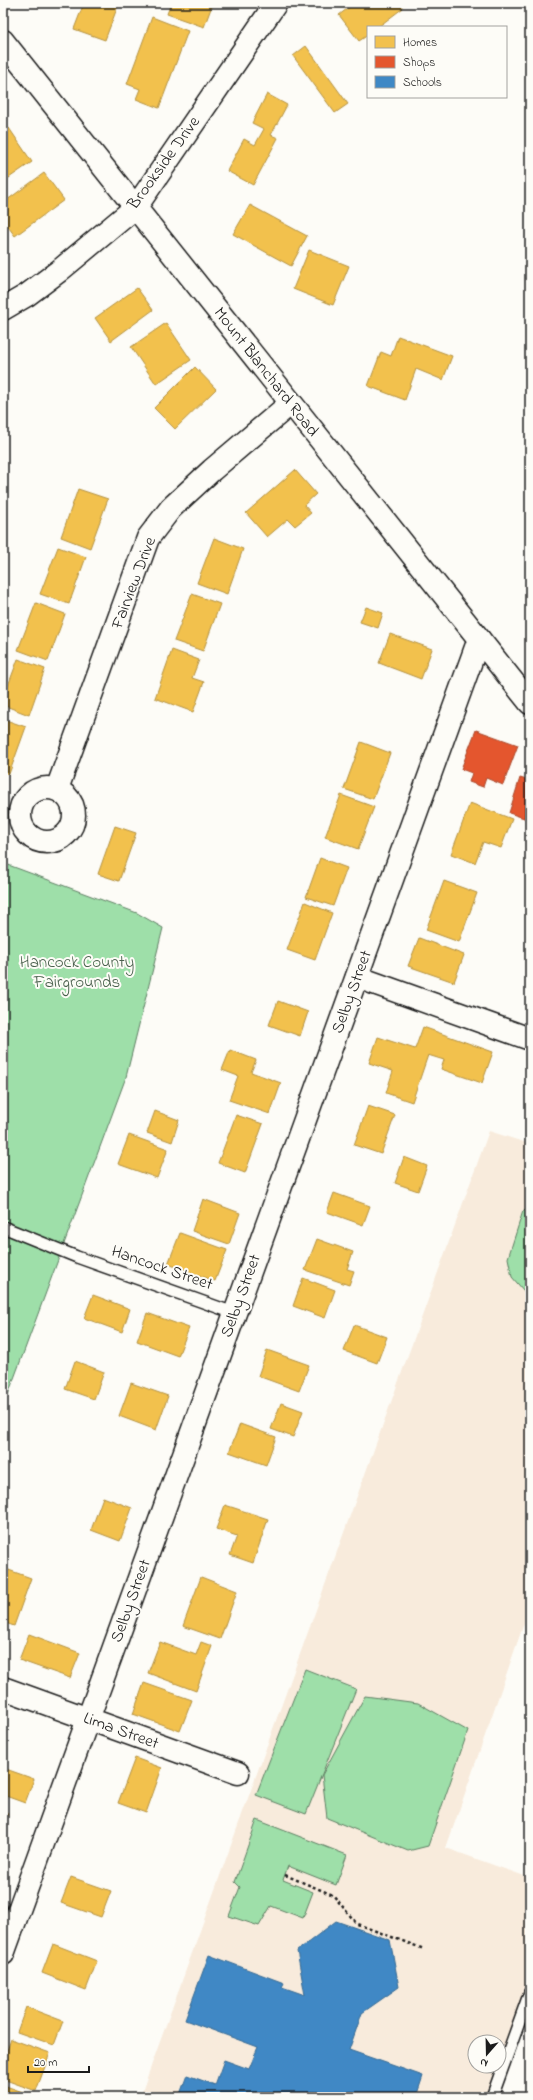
<svg xmlns="http://www.w3.org/2000/svg" width="533" height="2100" font-family="'Indie Flower',sans-serif">
<rect width="100%" height="100%" fill="#fdfcf7"/>
<filter id="ink" filterUnits="userSpaceOnUse"><feTurbulence type="fractalNoise" baseFrequency=".025" numOctaves="2"/><feDisplacementMap in="SourceGraphic" scale="8" xChannelSelector="R" yChannelSelector="G"/><feConvolveMatrix kernelMatrix="1 2 1 2 8 2 1 2 1" color-interpolation-filters="sRGB"/></filter>
<g filter="url(#ink)">
<path fill="#f8ebdc" fill-rule="evenodd" d="M489,1131l41,13v462l-84,242 84,30v114l-38,105h-352zM475,2042h24v24h-24z"/>
<g fill="#9edfa9" stroke="#5d7e62">
<polygon points="3,863 137,913 163,928 126,1077 3,1408"/>
<polygon points="530,1209 530,1298 512,1277 508,1258 523,1211"/>
<polygon points="305,1669 356,1689 306,1814 256,1795"/>
<polygon points="365,1696 418,1703 468,1731 428,1846 408,1851 327,1818 322,1775"/>
<polygon points="257,1820 347,1855 336,1885 288,1866 283,1880 313,1892 303,1918 271,1906 259,1926 229,1916 240,1887 235,1882"/>
</g>
<g fill="#f2c14e" stroke="#b2903f">
<polygon points="84,3 119,3 105,40 74,29"/>
<polygon points="171,3 213,3 204,27 167,14"/>
<polygon points="355,3 399,3 403,8 378,27 368,27 368,35 359,41 339,15"/>
<polygon points="152,17 188,31 159,108 136,99 140,89 127,84"/>
<polygon points="306,46 348,104 335,113 293,56"/>
<polygon points="267,94 287,105 271,135 278,138 253,185 227,171 244,139 255,145 264,129 252,123"/>
<polygon points="9,128 32,162 6,180 3,176 3,132"/>
<polygon points="44,173 64,200 15,236 3,220 3,203"/>
<polygon points="250,205 307,236 291,266 233,234"/>
<polygon points="309,250 349,266 333,305 293,289"/>
<polygon points="137,288 153,310 111,341 95,318"/>
<polygon points="166,323 191,360 156,384 131,347"/>
<polygon points="398,336 452,356 443,380 416,369 405,400 368,386 381,352 391,356"/>
<polygon points="195,367 216,389 175,429 154,408"/>
<polygon points="295,470 316,494 304,505 311,513 295,526 288,519 267,537 246,513"/>
<polygon points="78,489 108,499 90,548 61,537"/>
<polygon points="214,538 243,549 227,594 197,583"/>
<polygon points="58,547 86,557 69,604 40,594"/>
<polygon points="192,594 220,604 203,651 174,641"/>
<polygon points="36,603 65,614 48,661 18,650"/>
<polygon points="366,607 383,613 378,628 360,622"/>
<polygon points="390,634 432,649 421,679 379,663"/>
<polygon points="172,650 199,660 192,678 204,682 193,712 155,698"/>
<polygon points="18,659 45,669 29,715 3,705 3,699"/>
<polygon points="3,719 26,727 9,774 3,772"/>
<polygon points="361,742 390,753 373,799 344,789"/>
<polygon points="341,795 374,807 358,849 325,837"/>
<polygon points="470,803 512,819 501,848 483,842 475,863 451,854"/>
<polygon points="115,826 136,833 119,881 98,874"/>
<polygon points="320,858 347,868 333,906 306,897"/>
<polygon points="444,881 477,893 459,942 426,930"/>
<polygon points="305,902 332,913 315,960 287,950"/>
<polygon points="419,938 464,955 454,982 408,966"/>
<polygon points="278,1001 308,1012 300,1036 269,1025"/>
<polygon points="423,1027 493,1052 482,1083 441,1069 444,1060 428,1055 412,1102 386,1093 393,1071 369,1063 378,1037 415,1049"/>
<polygon points="230,1050 256,1060 251,1072 281,1083 270,1114 229,1100 238,1076 222,1070"/>
<polygon points="368,1106 395,1115 381,1154 354,1145"/>
<polygon points="155,1111 179,1120 172,1142 147,1133"/>
<polygon points="236,1115 263,1124 245,1173 218,1163"/>
<polygon points="129,1135 168,1149 157,1178 118,1164"/>
<polygon points="404,1157 427,1166 418,1191 395,1183"/>
<polygon points="334,1193 370,1206 363,1225 327,1212"/>
<polygon points="203,1199 240,1213 229,1244 192,1231"/>
<polygon points="180,1233 227,1250 215,1281 168,1264"/>
<polygon points="317,1239 353,1252 347,1269 354,1271 349,1285 305,1270"/>
<polygon points="303,1278 335,1290 325,1318 293,1306"/>
<polygon points="93,1295 130,1309 122,1332 84,1318"/>
<polygon points="147,1313 189,1328 178,1356 137,1341"/>
<polygon points="354,1325 387,1337 377,1363 344,1351"/>
<polygon points="267,1350 309,1365 299,1391 258,1376"/>
<polygon points="75,1361 104,1372 94,1399 65,1389"/>
<polygon points="131,1383 168,1396 156,1430 119,1416"/>
<polygon points="281,1403 303,1411 293,1437 271,1429"/>
<polygon points="240,1424 276,1437 266,1465 229,1452"/>
<polygon points="103,1497 132,1508 120,1541 91,1530"/>
<polygon points="225,1505 268,1519 253,1563 230,1555 237,1536 216,1529"/>
<polygon points="3,1568 31,1578 14,1626 3,1622"/>
<polygon points="201,1577 237,1591 220,1639 183,1626"/>
<polygon points="29,1634 80,1653 70,1678 19,1660"/>
<polygon points="160,1642 196,1655 201,1642 212,1646 196,1691 148,1673"/>
<polygon points="144,1683 192,1700 180,1731 133,1714"/>
<polygon points="135,1758 162,1768 146,1813 118,1803"/>
<polygon points="3,1768 34,1779 25,1803 3,1795"/>
<polygon points="3,1812 8,1813 3,1827"/>
<polygon points="71,1877 111,1891 101,1917 61,1903"/>
<polygon points="53,1944 97,1961 86,1990 42,1973"/>
<polygon points="26,2007 63,2021 54,2045 17,2032"/>
<polygon points="11,2039 50,2053 36,2091 3,2079 3,2063"/>
<polygon points="3,2085 37,2097 3,2097"/>
</g>
<g fill="#e4572e" stroke="#a84529">
<polygon points="476,730 518,745 503,785 486,778 483,787 469,782 472,773 461,769"/>
<polygon points="520,778 530,781 530,820 509,813"/>
</g>
<polygon fill="#3f88c5" stroke="#346892" points="336,1921 390,1940 399,1987 362,2013 349,2050 423,2076 416,2097 179,2097 187,2075 215,2085 224,2060 249,2069 258,2047 185,2020 209,1955 284,1983 282,1987 305,1995 297,1951"/>
<g fill="none" stroke-linecap="round" stroke-linejoin="round">
<g stroke="#1c1c1c" stroke-width="14">
<g id="lane">
<polyline points="3,1227 77,1257 234,1313"/>
<polyline points="492,2097 530,1992"/>
</g>
</g>
<g stroke="#1c1c1c" stroke-width="25">
<g id="street">
<polyline points="3,309 27,295 59,271 136,207"/>
<circle cx="47" cy="815" r="27"/>
<polyline points="57,789 148,538 171,508 212,470 291,403"/>
<polyline points="357,977 530,1039"/>
<polyline points="3,1688 238,1773"/>
<polyline points="3,1954 479,639"/>
</g>
</g>
<g stroke="#1c1c1c" stroke-width="25">
<g id="secondary">
<polyline points="3,41 530,703"/>
<polyline points="136,207 276,3"/>
</g>
</g>
<polyline stroke="#1c1c1c" stroke-width="2.5" stroke-dasharray="3 3" stroke-linecap="butt" points="285,1875 333,1895 357,1924 424,1949"/>
<use href="#lane" stroke="#fdfcf7" stroke-width="11"/>
<use href="#street" stroke="#fdfcf7" stroke-width="22"/>
<use href="#secondary" stroke="#fdfcf7" stroke-width="22"/>
</g>
</g>
<g text-anchor="middle" dominant-baseline="central" stroke-width="4" stroke-linejoin="round" paint-order="stroke">
<g font-size="17" fill="#1c1c1c" stroke="#fdfcf7">
<text transform="translate(164 163) rotate(-54)">Brookside Drive</text>
<text transform="translate(266 372) rotate(52)">Mount Blanchard Road</text>
<text transform="translate(134 583) rotate(-69)">Fairview Drive</text>
<text transform="translate(352 992) rotate(-70)">Selby Street</text>
<text transform="translate(162 1268) rotate(19)">Hancock Street</text>
<text transform="translate(241 1296) rotate(-70)">Selby Street</text>
<text transform="translate(131 1601) rotate(-70)">Selby Street</text>
<text transform="translate(121 1731) rotate(20)">Lima Street</text>
</g>
<g font-size="17" fill="#4a604d" stroke="#fdfcf7">
<text x="77" y="962">Hancock County<tspan x="77" dy="20">Fairgrounds</tspan></text>
</g>
</g>
<rect width="533" height="2100" fill="none" stroke="#fdfcf7" stroke-width="16"/>
<rect x="8" y="8" width="517" height="2084" fill="none" stroke="#1c1c1c" stroke-width="1.5" filter="url(#ink)"/>
<rect x="367" y="26" width="140" height="72" fill="#fdfcf7" stroke="#a3a29f"/>
<rect x="375" y="36" width="20" height="12" fill="#f2c14e" stroke="#a3a29f"/>
<text x="403" y="46" font-size="12" fill="#1c1c1c">Homes</text>
<rect x="375" y="56" width="20" height="12" fill="#e4572e" stroke="#a3a29f"/>
<text x="403" y="66" font-size="12" fill="#1c1c1c">Shops</text>
<rect x="375" y="76" width="20" height="12" fill="#3f88c5" stroke="#a3a29f"/>
<text x="403" y="86" font-size="12" fill="#1c1c1c">Schools</text>
<g transform="translate(487 2054) rotate(200)"><circle r="19" fill="#fdfcf7" stroke="#a3a29f"/>
<path d="M0-3L7 15L0 10L-7 15Z" fill="#1c1c1c"/>
<text y="-6" font-size="11" font-weight="bold" text-anchor="middle" fill="#1c1c1c">N</text>
</g>
<path d="M28 2066v6h61v-6" fill="none" stroke="#1c1c1c" stroke-width="2"/>
<text x="34" y="2066" font-size="12" fill="#1c1c1c" stroke="#fdfcf7" stroke-width="3" paint-order="stroke">20 m</text>
</svg>
